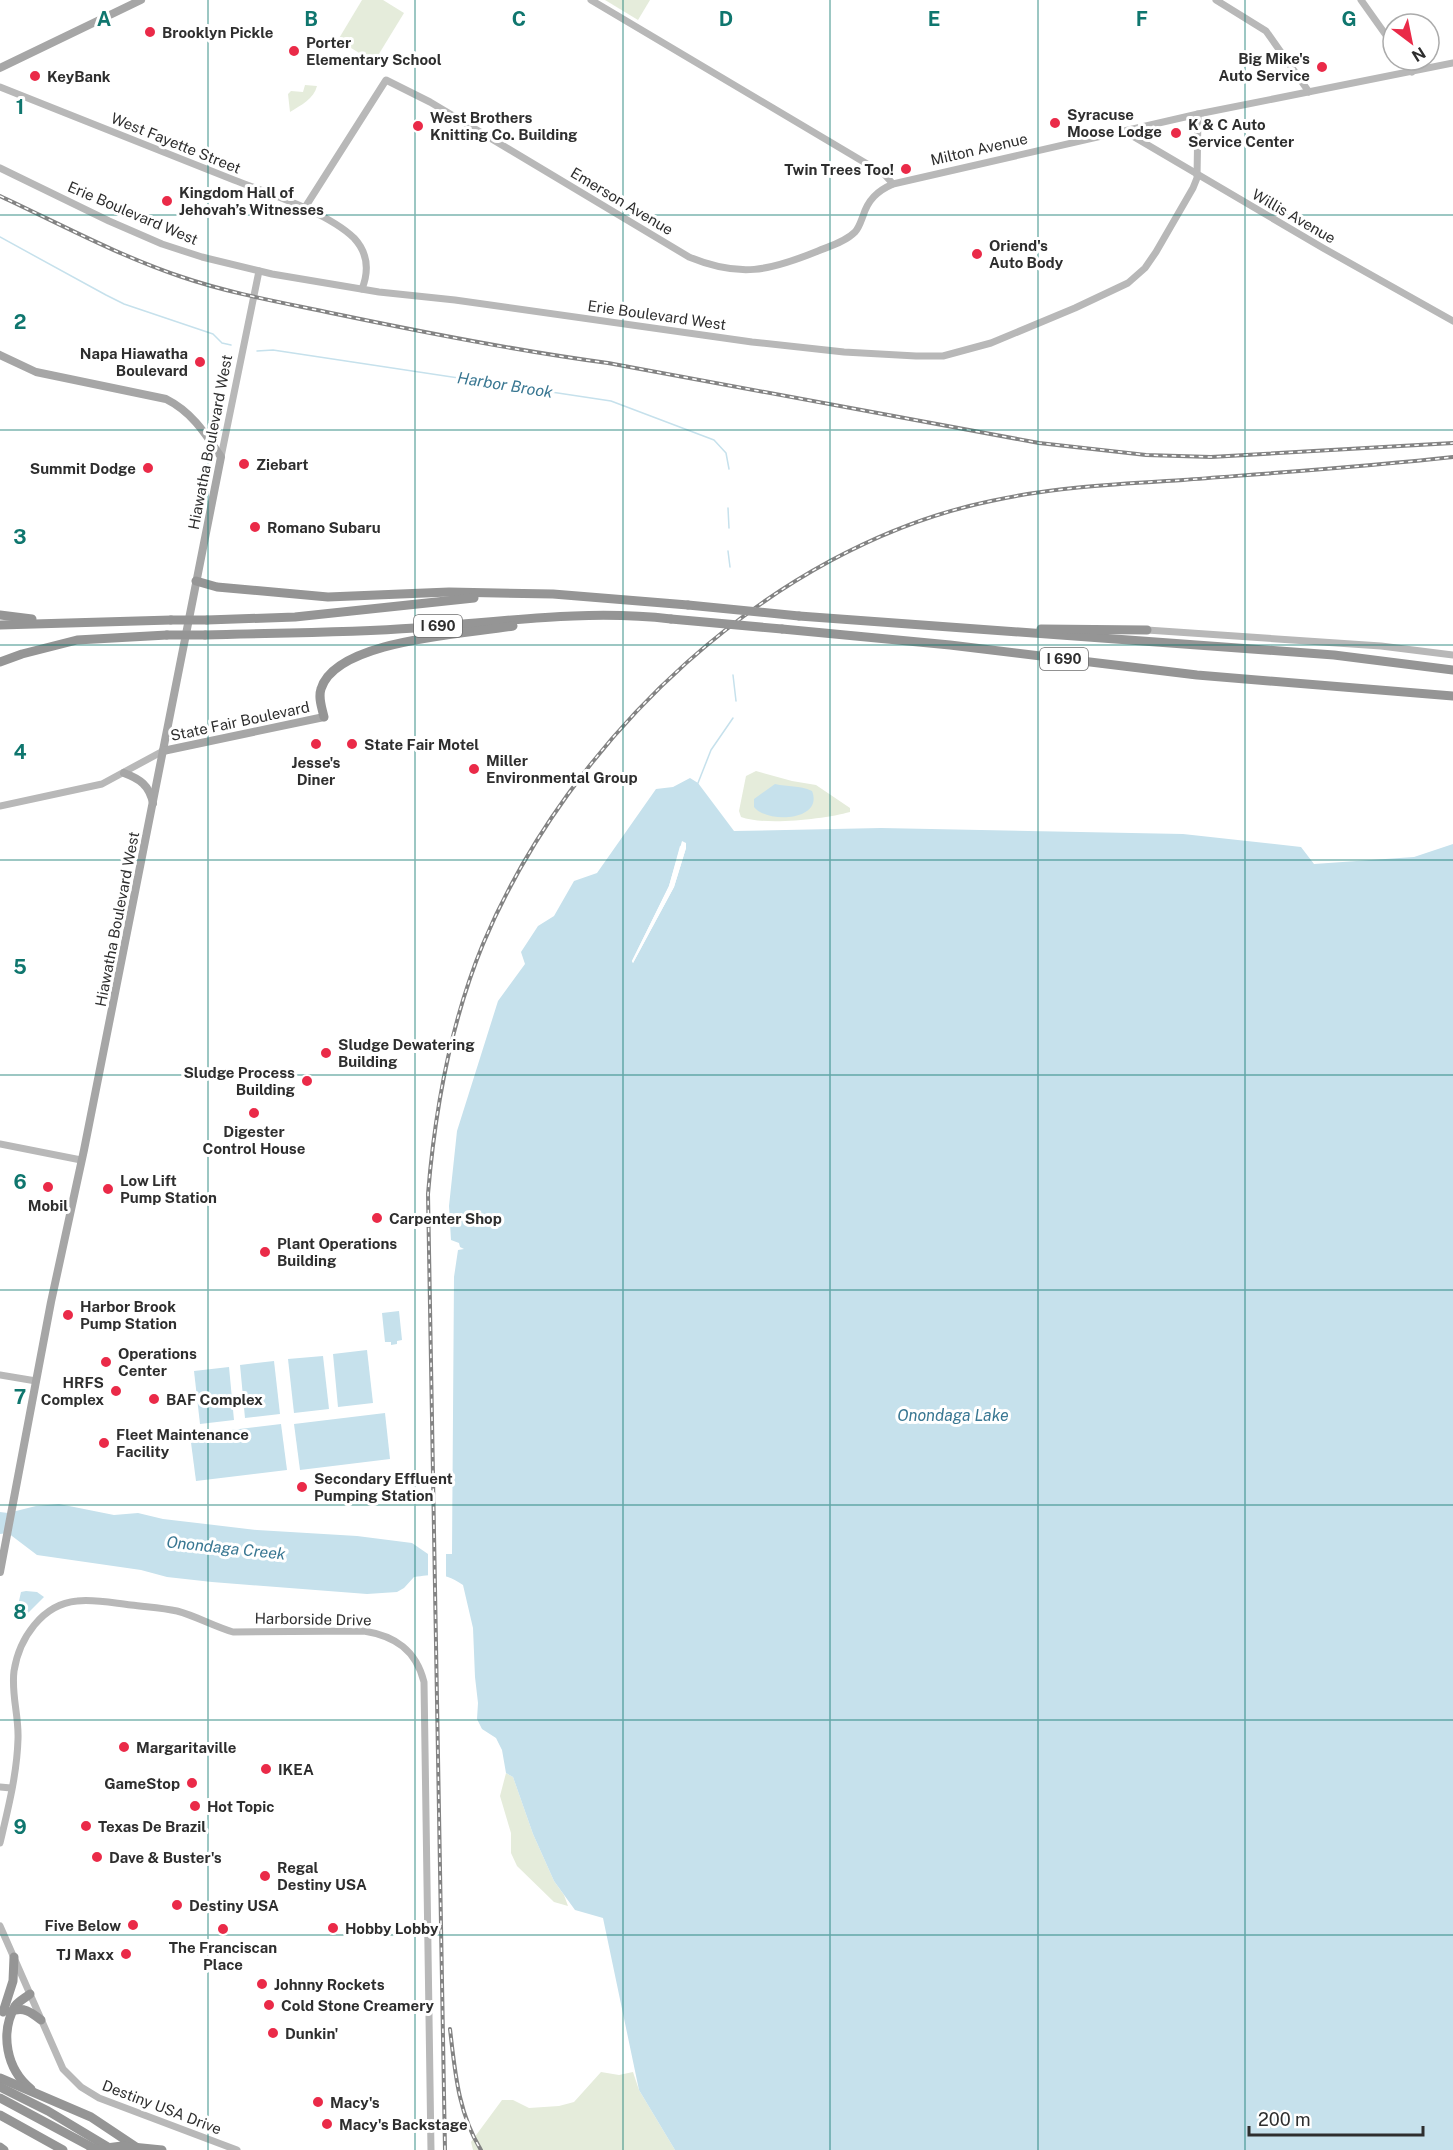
<svg xmlns="http://www.w3.org/2000/svg" width="1453" height="2150" font-family="'Public Sans',sans-serif">
<rect width="100%" height="100%" fill="#fff"/>
<g fill="#e5ecdb">
<polygon points="362,0 383,0 404,13 374,62 338,40"/>
<polygon points="605,0 650,0 638,20"/>
<path d="M305,85l12,1c-3,13 -16,19 -27,26l-2,-18 3,-3 12,1z"/>
<path d="M756,771l36,10 24,4 34,23v4c-25,7 -85,14 -109,5l-2,-6 7,-35z"/>
<polygon points="506,1773 513,1777 533,1834 554,1881 564,1895 568,1906 554,1902 517,1866 511,1853 511,1833 500,1796"/>
<polygon points="601,2072 619,2075 633,2072 639,2090 675,2150 473,2150 471,2142 502,2100 513,2100 529,2108 559,2106 574,2102"/>
</g>
<g fill="#c6e1ec" fill-rule="evenodd">
<path d="M690,778l8,5 36,48 147,-3 302,6 118,13 13,17 100,-7 39,-13v1306h-778l-36,-60 -36,-172 -28,-8 -21,-29 -21,-47 -20,-57 -7,-4 -4,-23 -6,-12 -14,-9 -5,-10 1,-16 -3,-26 -2,-49 -10,-43c-20,-13 -26,-11 -49,-8l-10,11 -7,4 -30,2 -155,-12 -45,-5 -26,-7 -104,-15 -29,-22 -8,1v-22l8,1 28,-7 23,-2 55,11 24,-2 25,6 94,11 100,6 55,7 16,11h24l2,-277 4,-27 6,-1 -4,-2 -1,-4 -8,-3 -2,-34 8,-75 41,-130 27,-37 -4,-12 17,-26 16,-10 20,-35 23,-8 59,-84 17,-2zM680,846l6,2 -12,39 -41,76 -1,-2 37,-75z"/>
<path d="M775,784c13,3 24,1 37,7 12,30 -45,33 -58,16v-8z"/>
<polygon points="399,1311 402,1340 397,1341 397,1344 391,1345 391,1342 385,1342 382,1313"/>
<polygon points="367,1350 373,1403 338,1407 333,1354"/>
<polygon points="323,1356 329,1409 294,1413 288,1359"/>
<polygon points="274,1361 280,1414 245,1418 240,1365"/>
<polygon points="229,1367 234,1420 200,1424 194,1371"/>
<polygon points="385,1413 390,1459 300,1470 294,1424"/>
<polygon points="281,1424 287,1470 196,1481 190,1435"/>
<polygon points="26,1591 37,1592 44,1597 20,1621 16,1614 21,1592"/>
</g>
<g fill="#fff">
<polygon points="682,841 686,843 686,848 674,887 633,963 632,961 669,886"/>
<polygon points="428,1553 446,1553 446,1578 428,1579"/>
</g>
<g fill="none" stroke-linecap="round" stroke-linejoin="round">
<g stroke="#c6e1ec" stroke-width="1.5">
<polyline points="0,237 106,295 124,304 213,334 222,343 231,345"/>
<polyline points="257,351 273,350 611,401 714,440 726,453 729,469"/>
<polyline points="728,508 729,528"/>
<polyline points="728,551 730,567"/>
<polyline points="733,675 736,701"/>
<polyline points="698,783 711,750 733,718"/>
</g>
<g stroke="#b8b8b8" stroke-width="7">
<polyline points="591,0 884,174 893,184"/>
<polyline points="1216,0 1266,31 1309,92"/>
<polyline points="1361,0 1393,45"/>
<polyline points="1404,60 1412,72"/>
<path d="M0,87c78,31 156,62 234,93 36,14 93,32 120,58 14,15 15,33 8,51"/>
<polyline points="1124,131 1323,248 1453,321"/>
<polyline points="0,168 109,221 162,244 202,257 272,274 379,292 455,300 752,342 844,352 916,356 943,356 991,343 1075,308 1128,283 1145,268 1156,252 1193,188 1197,178 1198,114"/>
<path d="M304,209l82,-129 44,22 259,155c51,21 80,14 129,-6 12,-5 27,-9 37,-19 4,-4 6,-11 8,-16 5,-16 14,-25 30,-32l305,-70 255,-51"/>
<polyline points="221,457 259,271"/>
<polyline points="1147,630 1381,646 1453,655"/>
<polyline points="0,806 102,784 163,751"/>
<polyline points="0,1144 81,1160"/>
<polyline points="0,1375 36,1381"/>
<polyline points="0,1787 11,1788"/>
<path d="M0,1843c8,-34 17,-69 18,-104 1,-23 -7,-45 -4,-68 5,-32 28,-67 63,-70 18,-2 36,2 54,4 15,2 31,3 46,6 19,5 36,15 56,21l131,-1c31,5 52,19 60,51l7,468"/>
<polyline points="0,1926 63,2069 81,2087 99,2098 237,2150"/>
</g>
<g stroke="#a6a6a6" stroke-width="8">
<polyline points="0,68 141,0"/>
<path d="M0,355l36,17 130,27c26,13 39,34 55,58l-137,693 -33,152 -51,270"/>
<polyline points="163,751 324,717"/>
<path d="M124,773c16,6 25,12 29,30"/>
</g>
<g stroke="#959595" stroke-width="9">
<polyline points="196,581 217,587 328,597 449,592 553,594 688,605"/>
<polyline points="0,615 32,619"/>
<polyline points="799,616 1334,655 1453,670"/>
<polyline points="207,620 295,617 474,598"/>
<polyline points="0,625 171,620"/>
<polyline points="782,629 950,645 1197,675 1453,696"/>
<polyline points="1041,629 1147,630"/>
<path d="M205,635c70,-2 140,-2 210,-7 86,-6 171,-19 256,-9"/>
<polyline points="0,662 22,654 77,640 167,635"/>
<path d="M324,717c-2,-9 -6,-19 -3,-28 15,-50 148,-55 192,-63"/>
<path d="M30,1994c-5,4 -11,7 -15,12 -15,27 -9,63 16,83"/>
<polyline points="3,2012 13,1981 14,1957"/>
<path d="M10,2012c13,-6 21,0 31,8"/>
<polyline points="0,2078 91,2117 139,2149"/>
<polyline points="0,2087 48,2111 113,2150"/>
<polyline points="0,2098 97,2150"/>
<polyline points="0,2115 63,2150"/>
<polyline points="0,2147 4,2150"/>
</g>
<g stroke="#838383" stroke-width="4">
<g id="rail">
<path d="M0,196c60,28 119,60 182,81 50,17 103,26 154,37 91,19 181,37 272,49l431,80 107,12 65,2 242,-14"/>
<path d="M450,2029c5,42 8,84 31,121"/>
<path d="M445,2150l-17,-956c7,-85 22,-170 55,-250 86,-205 287,-397 508,-443 63,-14 128,-17 192,-21 90,-7 180,-13 270,-23"/>
</g>
</g>
<use href="#rail" stroke="#fff" stroke-width="1.5" stroke-dasharray="4.5" stroke-linecap="butt"/>
<g stroke="#959595" stroke-width="9">
<polyline points="688,605 799,616"/>
<polyline points="671,619 782,629"/>
<polyline points="171,620 207,620"/>
<polyline points="167,635 205,635"/>
<polyline points="91,2150 122,2146 162,2150"/>
</g>
</g>
<path fill="none" stroke="#0f766e" stroke-width="1.5" stroke-opacity="0.55" d="M208,0v2150M415,0v2150M623,0v2150M830,0v2150M1038,0v2150M1245,0v2150M0,215h1453M0,430h1453M0,645h1453M0,860h1453M0,1075h1453M0,1290h1453M0,1505h1453M0,1720h1453M0,1935h1453"/>
<g fill="#ea2a48" stroke="#fff" stroke-width="2">
<circle cx="150" cy="32" r="6"/>
<circle cx="294" cy="51" r="6"/>
<circle cx="1322" cy="67" r="6"/>
<circle cx="35" cy="76" r="6"/>
<circle cx="1055" cy="123" r="6"/>
<circle cx="418" cy="126" r="6"/>
<circle cx="1176" cy="133" r="6"/>
<circle cx="906" cy="169" r="6"/>
<circle cx="167" cy="201" r="6"/>
<circle cx="977" cy="254" r="6"/>
<circle cx="200" cy="362" r="6"/>
<circle cx="244" cy="464" r="6"/>
<circle cx="148" cy="468" r="6"/>
<circle cx="255" cy="527" r="6"/>
<circle cx="316" cy="744" r="6"/>
<circle cx="352" cy="744" r="6"/>
<circle cx="474" cy="769" r="6"/>
<circle cx="326" cy="1053" r="6"/>
<circle cx="307" cy="1081" r="6"/>
<circle cx="254" cy="1113" r="6"/>
<circle cx="48" cy="1187" r="6"/>
<circle cx="108" cy="1189" r="6"/>
<circle cx="377" cy="1218" r="6"/>
<circle cx="265" cy="1252" r="6"/>
<circle cx="68" cy="1315" r="6"/>
<circle cx="106" cy="1362" r="6"/>
<circle cx="116" cy="1391" r="6"/>
<circle cx="154" cy="1399" r="6"/>
<circle cx="104" cy="1443" r="6"/>
<circle cx="302" cy="1487" r="6"/>
<circle cx="124" cy="1747" r="6"/>
<circle cx="266" cy="1769" r="6"/>
<circle cx="192" cy="1783" r="6"/>
<circle cx="195" cy="1806" r="6"/>
<circle cx="86" cy="1826" r="6"/>
<circle cx="97" cy="1857" r="6"/>
<circle cx="265" cy="1876" r="6"/>
<circle cx="177" cy="1905" r="6"/>
<circle cx="133" cy="1925" r="6"/>
<circle cx="333" cy="1928" r="6"/>
<circle cx="223" cy="1929" r="6"/>
<circle cx="126" cy="1954" r="6"/>
<circle cx="262" cy="1984" r="6"/>
<circle cx="269" cy="2005" r="6"/>
<circle cx="273" cy="2033" r="6"/>
<circle cx="318" cy="2102" r="6"/>
<circle cx="327" cy="2124" r="6"/>
</g>
<g text-anchor="middle" dominant-baseline="central" stroke-width="6" stroke-linejoin="round" paint-order="stroke">
<g fill="#fff" stroke="#6d6d6d" stroke-width="1.5">
<rect x="414" y="615" width="48" height="22" rx="4.5"/>
<rect x="1040" y="648" width="48" height="22" rx="4.5"/>
</g>
<g font-size="14" font-weight="bold" fill="#2e2e2e">
<text x="438" y="626">I 690</text>
<text x="1064" y="659">I 690</text>
</g>
<g font-size="15" font-weight="bold" fill="#2e2e2e" stroke="#fff" text-anchor="start">
<text x="162" y="32">Brooklyn Pickle</text>
<text x="306" y="42">Porter<tspan x="306" dy="17">Elementary School</tspan></text>
<text x="1310" y="58" text-anchor="end">Big Mike's<tspan x="1310" dy="17">Auto Service</tspan></text>
<text x="47" y="76">KeyBank</text>
<text x="1067" y="114">Syracuse<tspan x="1067" dy="17">Moose Lodge</tspan></text>
<text x="430" y="117">West Brothers<tspan x="430" dy="17">Knitting Co. Building</tspan></text>
<text x="1188" y="124">K &amp; C Auto<tspan x="1188" dy="17">Service Center</tspan></text>
<text x="894" y="169" text-anchor="end">Twin Trees Too!</text>
<text x="179" y="192">Kingdom Hall of<tspan x="179" dy="17">Jehovah’s Witnesses</tspan></text>
<text x="989" y="245">Oriend's<tspan x="989" dy="17">Auto Body</tspan></text>
<text x="188" y="353" text-anchor="end">Napa Hiawatha<tspan x="188" dy="17">Boulevard</tspan></text>
<text x="256" y="464">Ziebart</text>
<text x="136" y="468" text-anchor="end">Summit Dodge</text>
<text x="267" y="527">Romano Subaru</text>
<text x="364" y="744">State Fair Motel</text>
<text x="486" y="760">Miller<tspan x="486" dy="17">Environmental Group</tspan></text>
<text x="316" y="762" text-anchor="middle">Jesse's<tspan x="316" dy="17">Diner</tspan></text>
<text x="338" y="1044">Sludge Dewatering<tspan x="338" dy="17">Building</tspan></text>
<text x="295" y="1072" text-anchor="end">Sludge Process<tspan x="295" dy="17">Building</tspan></text>
<text x="254" y="1131" text-anchor="middle">Digester<tspan x="254" dy="17">Control House</tspan></text>
<text x="120" y="1180">Low Lift<tspan x="120" dy="17">Pump Station</tspan></text>
<text x="48" y="1205" text-anchor="middle">Mobil</text>
<text x="389" y="1218">Carpenter Shop</text>
<text x="277" y="1243">Plant Operations<tspan x="277" dy="17">Building</tspan></text>
<text x="80" y="1306">Harbor Brook<tspan x="80" dy="17">Pump Station</tspan></text>
<text x="118" y="1353">Operations<tspan x="118" dy="17">Center</tspan></text>
<text x="104" y="1382" text-anchor="end">HRFS<tspan x="104" dy="17">Complex</tspan></text>
<text x="166" y="1399">BAF Complex</text>
<text x="116" y="1434">Fleet Maintenance<tspan x="116" dy="17">Facility</tspan></text>
<text x="314" y="1478">Secondary Effluent<tspan x="314" dy="17">Pumping Station</tspan></text>
<text x="136" y="1747">Margaritaville</text>
<text x="278" y="1769">IKEA</text>
<text x="180" y="1783" text-anchor="end">GameStop</text>
<text x="207" y="1806">Hot Topic</text>
<text x="98" y="1826">Texas De Brazil</text>
<text x="109" y="1857">Dave &amp; Buster's</text>
<text x="277" y="1867">Regal<tspan x="277" dy="17">Destiny USA</tspan></text>
<text x="189" y="1905">Destiny USA</text>
<text x="121" y="1925" text-anchor="end">Five Below</text>
<text x="345" y="1928">Hobby Lobby</text>
<text x="223" y="1947" text-anchor="middle">The Franciscan<tspan x="223" dy="17">Place</tspan></text>
<text x="114" y="1954" text-anchor="end">TJ Maxx</text>
<text x="274" y="1984">Johnny Rockets</text>
<text x="281" y="2005">Cold Stone Creamery</text>
<text x="285" y="2033">Dunkin'</text>
<text x="330" y="2102">Macy's</text>
<text x="339" y="2124">Macy's Backstage</text>
</g>
<g font-size="15" fill="#2e2e2e" stroke="#fff">
<text transform="translate(176 143) rotate(22)">West Fayette Street</text>
<text transform="translate(979 149) rotate(-13)">Milton Avenue</text>
<text transform="translate(622 201) rotate(31)">Emerson Avenue</text>
<text transform="translate(133 213) rotate(23)">Erie Boulevard West</text>
<text transform="translate(1294 216) rotate(30)">Willis Avenue</text>
<text transform="translate(657 315) rotate(8)">Erie Boulevard West</text>
<text transform="translate(210 442) rotate(-79)">Hiawatha Boulevard West</text>
<text transform="translate(240 721) rotate(-12)">State Fair Boulevard</text>
<text transform="translate(117 919) rotate(-79)">Hiawatha Boulevard West</text>
<text transform="translate(313 1619) rotate(1)">Harborside Drive</text>
<text transform="translate(162 2107) rotate(21)">Destiny USA Drive</text>
</g>
<g font-size="16" font-style="italic" fill="#397792" stroke="#fff">
<text transform="translate(505 385) rotate(9)">Harbor Brook</text>
<text x="953" y="1415">Onondaga Lake</text>
<text transform="translate(226 1548) rotate(6)">Onondaga Creek</text>
</g>
</g>
<g font-size="20" text-anchor="middle" font-weight="bold" fill="#0f766e" stroke="#fff" stroke-width="6" stroke-linejoin="round" paint-order="stroke">
<text x="104" y="26">A</text>
<text x="311" y="26">B</text>
<text x="519" y="26">C</text>
<text x="726" y="26">D</text>
<text x="934" y="26">E</text>
<text x="1142" y="26">F</text>
<text x="1349" y="26">G</text>
<text x="20" y="114">1</text>
<text x="20" y="329">2</text>
<text x="20" y="544">3</text>
<text x="20" y="759">4</text>
<text x="20" y="974">5</text>
<text x="20" y="1189">6</text>
<text x="20" y="1404">7</text>
<text x="20" y="1619">8</text>
<text x="20" y="1834">9</text>
</g>
<g transform="translate(1411 42) rotate(148)"><circle r="28" fill="#ffffff" stroke="#ababab" stroke-width="1.5"/>
<path d="M0-4.5L10 22L0 15L-10 22Z" fill="#ea2a48"/>
<text y="-9" font-size="16" font-weight="bold" text-anchor="middle" fill="#2e2e2e">N</text>
</g>
<path d="M1249 2126v9h174v-9" fill="none" stroke="#2e2e2e" stroke-width="3"/>
<text x="1258" y="2126" font-size="18" fill="#2e2e2e" stroke="#ffffff" stroke-width="4.5" paint-order="stroke">200 m</text>
</svg>
